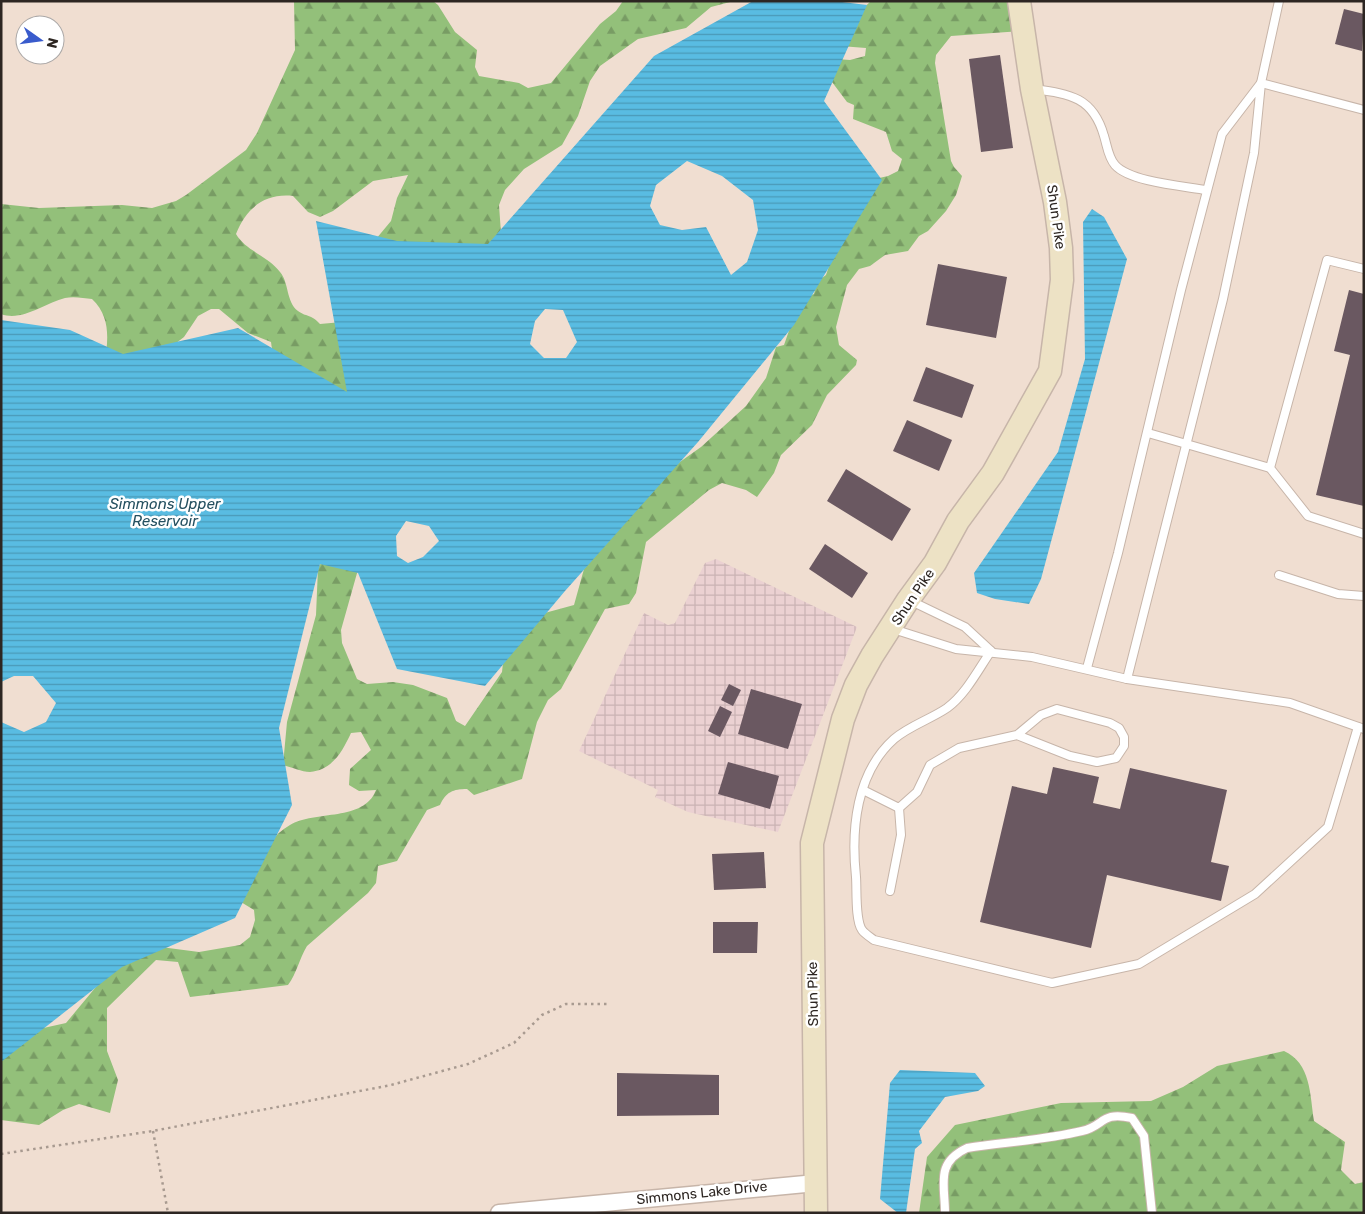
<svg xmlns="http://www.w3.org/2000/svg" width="1365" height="1214" font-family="Rubik,sans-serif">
<defs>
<pattern id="industrial-grid" width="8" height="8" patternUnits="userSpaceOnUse" patternTransform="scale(1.25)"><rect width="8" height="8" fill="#ebd1d2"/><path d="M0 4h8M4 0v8" fill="none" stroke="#cab3b4"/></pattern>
<pattern id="forest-firs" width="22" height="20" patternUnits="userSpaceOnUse" patternTransform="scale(1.25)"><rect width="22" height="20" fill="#93c07a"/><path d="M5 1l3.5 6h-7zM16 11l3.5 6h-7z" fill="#789c64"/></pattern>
<pattern id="water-rules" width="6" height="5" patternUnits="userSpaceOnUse" patternTransform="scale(1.25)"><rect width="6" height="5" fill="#59bce2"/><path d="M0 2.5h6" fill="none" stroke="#4a99b7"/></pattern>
</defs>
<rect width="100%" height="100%" fill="#f0ded1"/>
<polygon fill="url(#industrial-grid)" points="716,559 857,627 778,832 688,812 655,797 658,790 579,751 644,613 668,625 675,623 705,563"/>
<g fill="url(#forest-firs)">
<path d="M294,1h139l5,4 17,27 22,18 -2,17 4,9 40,7 9,5 23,-5 49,-59 16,-13 7,-10h111l-23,6 -25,21 -48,11 -38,27 -10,15 -12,35 -16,29 -38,24 -19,21 -6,15 2,28 -14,18 -126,6 30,-36 6,-23 11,-23 -35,6 -40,30 -13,6 -12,-5 -15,-16c-28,-3 -47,12 -57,38 10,17 32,22 44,38 9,10 6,30 18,39 8,6 13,3 22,13l22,-2 6,69 -13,19 -60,-41 -4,-27 -23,-9 -29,-24h-8l-13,7 -14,21 -17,13 -62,13c3,-24 6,-46 -13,-64 -8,-1 -19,-3 -27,-1 -20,5 -43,24 -64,16v-110l38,4 83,-3 30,3 24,-7 10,-6 60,-45 11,-17 38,-83z"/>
<path d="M871,1h148l1,30 -69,5 -15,19 -1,8 16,98 3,6 8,9 -6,19 -10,16 -18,20 -9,5 -11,15 -23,4 -15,11 -11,3 -12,16 -11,42 3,18 18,15 -1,5 -29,30 -15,30 -31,30 -7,18 -17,24 -11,-7 -24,-7 -13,7 -63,52 -10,51 -7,11 -24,5 -44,80 -13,11 -11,22 -15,57 -48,16 -7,-6c-14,0 -21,3 -27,16l-13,5 -30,51 -19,5 -2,17 -8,10 -61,53c-8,13 -10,27 -19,39l-98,12 -12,-35 -22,-2 -49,48v43l11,29 -8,33 -31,-9 -16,6 -24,15 -38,-5v-79l29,-10 36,-8 44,-53 43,-24 46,6 41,-7 10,-8 5,-17 -1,-10 -18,-11c15,-27 27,-58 54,-74 25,-15 74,-3 86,-35l-17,1 -10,-6 1,-16 21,-19 -10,-18 -10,1c-8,17 -18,37 -41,39 -8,0 -19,-5 -27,-7l4,-43 29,-107 2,-47 10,-16 33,7 -20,71 1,13 15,36 10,5 26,-2 20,3 34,13 9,23 9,5 37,-54 3,-28 14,-24 55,-15 10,-36 79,-95 38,-27 45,-41 20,-28 10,-31 8,-2 16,-46 14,-5 3,-12 9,-7 31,-92 31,-7 10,-5 4,-12 -10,-8 -6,-19 -33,-13 1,-14 -7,-3 -15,-20 -35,-26 53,4 15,-4 1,-8 -26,-2 3,-13h11l1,-17z"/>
<path d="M1284,1051c27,12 26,44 30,70l31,21 -4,28 14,14 9,-2v31h-445l8,-56 28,-32 106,-22 90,-2 32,-14 34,-21z"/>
</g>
<g fill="url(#water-rules)" fill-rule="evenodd">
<path d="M753,1h81l33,4 -43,96 58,79 -88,145 -96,117 -133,149 -80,95 -88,-17 -39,-96 -38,-9 -41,164 13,77 -57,113 -113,49 -121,95v-340l23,10 22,-10 10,-19 -23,-27h-19l-13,6v-362l69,10 53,24 115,-26 109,64 -31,-171 81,20 91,3 166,-188zM687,161l35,15 31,24 5,30 -11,32 -16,13 -25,-48 -24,3 -22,-5 -10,-19 6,-21zM545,309l18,1 14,32 -11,16h-22l-14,-14 5,-23zM406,521l23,5 10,15 -16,16 -15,6 -11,-7 -1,-20z"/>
<polygon points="1092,209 1104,217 1127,259 1041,579 1029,604 995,599 977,593 974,573 1058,452 1085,359 1083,222"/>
<polygon points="900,1070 975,1073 985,1086 978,1091 945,1097 919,1131 922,1143 915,1149 906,1213 898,1213 880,1199 890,1083"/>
</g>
<g fill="#6a5861">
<polygon points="1344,9 1364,14 1362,51 1335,44"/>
<polygon points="1000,55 1013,148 981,152 969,59"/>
<polygon points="938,264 1007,277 996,338 926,325"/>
<polygon points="1349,290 1364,294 1364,506 1316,495 1350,355 1334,351"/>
<polygon points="926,367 974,385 962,418 913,401"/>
<polygon points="907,420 952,440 939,471 893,451"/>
<polygon points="846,469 911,509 892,541 827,501"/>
<polygon points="825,544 868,573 852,598 809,569"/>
<polygon points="729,684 741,690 733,706 721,700"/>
<polygon points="751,689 802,704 788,749 738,734"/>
<polygon points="720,706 732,712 720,737 708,731"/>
<polygon points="728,762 779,776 770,809 718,794"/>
<polygon points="1053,767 1099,777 1093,803 1120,809 1130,768 1227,790 1211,862 1229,866 1221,901 1107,875 1091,948 980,922 1012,786 1047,794"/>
<polygon points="764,852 766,888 714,890 712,854"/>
<polygon points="713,922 758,922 757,953 713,953"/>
<polygon points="617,1073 719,1075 719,1115 617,1116"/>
</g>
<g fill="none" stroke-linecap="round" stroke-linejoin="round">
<g stroke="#c7b5a9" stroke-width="10">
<g id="lane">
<polyline points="1279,1 1261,83 1364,110"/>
<path d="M1034,89c36,5 59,8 70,47 3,9 4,21 11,29 15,17 68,21 91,25"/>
<polyline points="1364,269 1327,260 1270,468 1308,516 1364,534"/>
<polyline points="1148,433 1270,468"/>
<polyline points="1279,575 1338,594 1364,596"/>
<polyline points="911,601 965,627 991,651"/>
<polyline points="893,629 956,649 1032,657 1127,679 1290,703 1364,729"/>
<path d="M991,651c-13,19 -25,43 -44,57 -16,11 -38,18 -53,31 -38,34 -43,90 -38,138 1,13 -1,43 6,53 3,4 8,7 12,10l178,43 87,-19 116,-70 73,-67 30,-100"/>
<polyline points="1087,668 1118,553 1181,290 1222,134 1261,83 1254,153 1223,299 1127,679"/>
<polyline points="863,790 899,808 917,792 930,765 959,748 1017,735 1041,715 1057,709 1110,723 1119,728 1124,737 1124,746 1116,758 1097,762 1070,756 1017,735"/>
<polyline points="890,891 901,835 899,808"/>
<path d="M945,1213c0,-29 -10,-50 22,-65 38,-6 78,-8 115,-17 23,-5 18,-20 50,-13l12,18 8,77"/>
</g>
</g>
<g stroke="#c7b5a9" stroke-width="19">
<polyline id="street" points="499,1213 816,1183"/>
</g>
<g stroke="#c7b5a9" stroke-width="25">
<polyline id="secondary" points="816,1213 812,843 843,719 856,685 872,656 908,600 935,563 958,521 993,473 1050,371 1062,280 1061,248 1055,202 1032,89 1019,1"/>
</g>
<g stroke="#a89a90" stroke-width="2.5" stroke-dasharray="2.5 4" stroke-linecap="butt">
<polyline points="153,1131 168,1213"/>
<polyline points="1,1154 153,1131 391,1085 468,1064 514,1043 542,1015 566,1004 609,1004"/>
</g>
<use href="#lane" stroke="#fff" stroke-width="8"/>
<use href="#street" stroke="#fff" stroke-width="16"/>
<use href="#secondary" stroke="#ede2c5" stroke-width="22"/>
</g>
<g text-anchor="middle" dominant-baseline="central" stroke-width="5" stroke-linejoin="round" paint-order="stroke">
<g font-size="14" fill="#2d2622" stroke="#fff">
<text transform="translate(1056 217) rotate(82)">Shun Pike</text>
<text transform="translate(913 597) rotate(-56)">Shun Pike</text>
<text transform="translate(813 994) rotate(-91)">Shun Pike</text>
<text transform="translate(702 1193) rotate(-6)">Simmons Lake Drive</text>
</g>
<g font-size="15" font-style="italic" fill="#255060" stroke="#fff">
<text x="165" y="504">Simmons Upper<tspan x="165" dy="17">Reservoir</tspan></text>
</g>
</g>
<rect width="1365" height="1214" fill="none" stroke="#2d2622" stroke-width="5"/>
<g transform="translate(40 40) rotate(104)"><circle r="24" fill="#ffffff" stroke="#aba8a7"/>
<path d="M0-4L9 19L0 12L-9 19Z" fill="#395bcc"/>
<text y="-8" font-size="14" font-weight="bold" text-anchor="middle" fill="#2d2622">N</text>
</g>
</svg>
